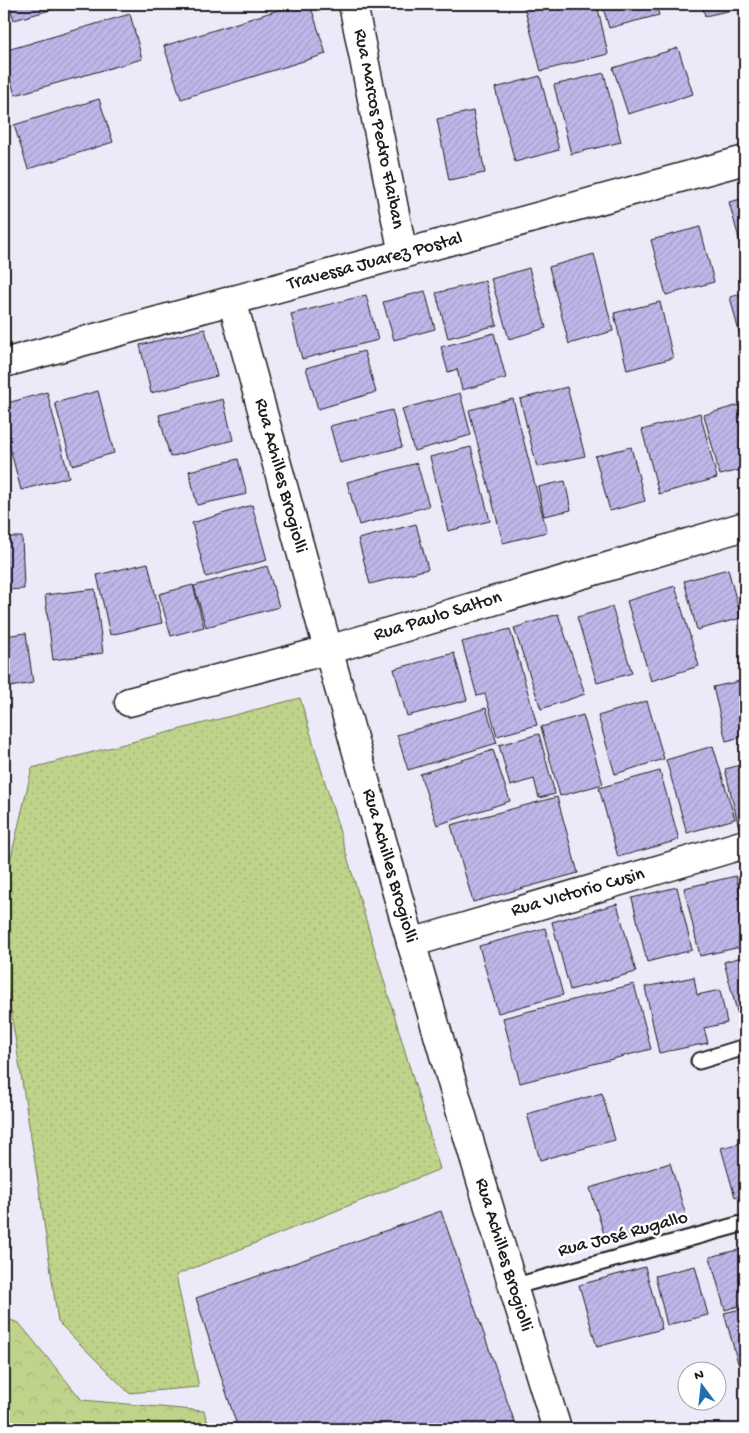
<svg xmlns="http://www.w3.org/2000/svg" width="749" height="1433" font-family="'Gochi Hand',sans-serif">
<defs>
<pattern id="green-dots" width="8" height="8" patternUnits="userSpaceOnUse" patternTransform="scale(1.25)"><rect width="8" height="8" fill="#bfd48a"/><path d="M2 2h.1M6 6h.1" fill="none" stroke="#a4b576" stroke-width="1.8" stroke-linecap="round"/></pattern>
<pattern id="forest-crowns" width="20" height="18" patternUnits="userSpaceOnUse" patternTransform="scale(1.25)"><rect width="20" height="18" fill="#bfd48a"/><path d="M2 6a3 3 0 1 1 6 0M12 15a3 3 0 1 1 6 0" fill="none" stroke="#a4b576"/></pattern>
<pattern id="building-hatch" width="6" height="6" patternUnits="userSpaceOnUse" patternTransform="scale(1.25)"><rect width="6" height="6" fill="#beb8ea"/><path d="M-1 1l2-2M0 6l6-6M5 7l2-2" fill="none" stroke="#a39ec8"/></pattern>
</defs>
<rect width="100%" height="100%" fill="#eceaf9"/>
<filter id="ink" filterUnits="userSpaceOnUse"><feTurbulence type="fractalNoise" baseFrequency=".02" numOctaves="2"/><feDisplacementMap in="SourceGraphic" scale="10" xChannelSelector="R" yChannelSelector="G"/><feConvolveMatrix kernelMatrix="1 2 1 2 8 2 1 2 1" color-interpolation-filters="sRGB"/></filter>
<g filter="url(#ink)">
<polygon fill="url(#green-dots)" stroke="#6e7853" points="300,698 440,1169 176,1275 199,1387 129,1393 58,1322 39,1188 4,968 4,887 32,768"/>
<polygon fill="url(#forest-crowns)" stroke="#6e7853" points="4,1318 19,1323 82,1400 204,1411 210,1429 4,1429"/>
<g fill="url(#building-hatch)" stroke="#1c1c1c">
<polygon points="9,4 72,4 14,20"/>
<polygon points="297,4 310,4 326,54 181,99 164,46"/>
<polygon points="527,4 597,4 608,54 541,71 524,6"/>
<polygon points="602,4 663,4 656,6 659,15 609,28"/>
<polygon points="702,4 745,4 745,7 705,16"/>
<polygon points="130,14 142,59 15,95 4,58 4,51"/>
<polygon points="678,48 693,94 628,114 613,68"/>
<polygon points="604,73 621,142 571,154 554,85"/>
<polygon points="540,76 559,150 515,162 495,88"/>
<polygon points="99,99 113,142 28,169 14,125"/>
<polygon points="473,111 485,173 449,180 437,119"/>
<polygon points="745,198 745,245 741,246 729,202"/>
<polygon points="700,227 714,282 666,295 651,240"/>
<polygon points="594,254 613,331 569,344 549,267"/>
<polygon points="529,268 546,328 509,339 491,279"/>
<polygon points="485,281 497,325 448,338 436,293"/>
<polygon points="425,291 435,329 394,340 383,302"/>
<polygon points="745,293 745,335 740,336 730,297"/>
<polygon points="366,295 378,340 302,359 291,314"/>
<polygon points="660,302 673,358 627,370 614,313"/>
<polygon points="205,329 217,376 151,393 140,345"/>
<polygon points="494,333 506,378 462,390 457,369 448,372 441,347"/>
<polygon points="364,351 376,392 318,409 306,368"/>
<polygon points="567,387 585,456 537,467 520,399"/>
<polygon points="98,391 114,453 72,465 55,403"/>
<polygon points="47,392 69,477 21,490 4,425 4,404"/>
<polygon points="460,393 471,435 414,451 402,409"/>
<polygon points="223,399 233,440 170,457 159,415"/>
<polygon points="513,399 547,532 503,543 469,410"/>
<polygon points="739,405 745,430 745,469 720,475 704,415"/>
<polygon points="392,410 402,447 340,463 330,426"/>
<polygon points="700,413 717,478 659,494 642,430"/>
<polygon points="471,447 490,521 448,531 430,457"/>
<polygon points="631,447 645,501 610,511 595,456"/>
<polygon points="238,459 247,494 197,505 189,471"/>
<polygon points="417,463 429,506 359,525 347,482"/>
<polygon points="565,481 571,510 544,516 538,487"/>
<polygon points="252,505 267,560 206,577 192,523"/>
<polygon points="416,524 428,569 370,584 358,539"/>
<polygon points="4,537 22,537 24,589 4,590"/>
<polygon points="148,563 162,623 110,635 97,575"/>
<polygon points="267,566 279,607 206,627 194,586"/>
<polygon points="728,569 741,618 697,630 684,581"/>
<polygon points="193,585 204,627 171,636 159,594"/>
<polygon points="675,586 699,666 651,681 627,601"/>
<polygon points="95,589 103,653 53,660 45,595"/>
<polygon points="612,607 632,673 597,683 577,617"/>
<polygon points="558,614 585,694 541,709 514,628"/>
<polygon points="510,629 537,725 497,736 485,694 477,696 462,642"/>
<polygon points="26,633 33,683 4,688 4,636"/>
<polygon points="454,653 467,700 407,716 394,669"/>
<polygon points="745,680 745,736 726,741 713,687"/>
<polygon points="647,701 664,759 615,774 598,716"/>
<polygon points="486,708 497,743 408,770 397,735"/>
<polygon points="583,715 603,784 560,796 541,727"/>
<polygon points="539,734 555,794 539,798 534,779 510,786 499,745"/>
<polygon points="713,746 735,819 687,833 666,760"/>
<polygon points="493,750 510,801 437,825 420,774"/>
<polygon points="745,764 745,826 739,828 725,769"/>
<polygon points="660,771 679,840 618,857 599,788"/>
<polygon points="557,797 578,873 473,902 451,825"/>
<polygon points="736,876 745,918 745,946 700,956 684,888"/>
<polygon points="677,887 692,950 647,962 632,898"/>
<polygon points="617,904 636,972 570,990 552,922"/>
<polygon points="545,928 563,995 498,1013 479,946"/>
<polygon points="745,956 745,1018 739,1019 724,962"/>
<polygon points="694,977 697,995 720,990 727,1023 704,1028 708,1043 659,1053 645,987"/>
<polygon points="634,984 651,1049 520,1083 503,1018"/>
<polygon points="602,1093 615,1140 540,1160 527,1114"/>
<polygon points="745,1142 745,1194 735,1197 721,1148"/>
<polygon points="670,1163 687,1219 607,1244 590,1188"/>
<polygon points="441,1211 517,1429 238,1429 196,1298"/>
<polygon points="745,1248 745,1304 725,1310 710,1257"/>
<polygon points="695,1266 708,1315 667,1325 655,1276"/>
<polygon points="645,1267 662,1329 597,1347 579,1285"/>
<polygon points="745,1308 745,1361 738,1363 724,1313"/>
<polygon points="336,1427 347,1427 351,1429 329,1429"/>
</g>
<g fill="none" stroke-linecap="round" stroke-linejoin="round">
<g stroke="#1c1c1c" stroke-width="19">
<g id="lane">
<polyline points="699,1061 745,1047"/>
<polyline points="512,1287 745,1223"/>
</g>
</g>
<g stroke="#1c1c1c" stroke-width="31">
<g id="street">
<polyline points="353,4 403,254"/>
<path d="M232,300c103,378 208,755 325,1129"/>
<polyline points="4,363 745,160"/>
<polyline points="129,702 328,650 745,526"/>
<polyline points="411,943 745,844"/>
</g>
</g>
<use href="#lane" stroke="#fff" stroke-width="15"/>
<use href="#street" stroke="#fff" stroke-width="28"/>
</g>
</g>
<g text-anchor="middle" dominant-baseline="central" stroke-width="5" stroke-linejoin="round" paint-order="stroke">
<g font-size="19" fill="#1c1c1c" stroke="#fff">
<text transform="translate(378 129) rotate(79)">Rua Marcos Pedro Flaiban</text>
<text transform="translate(375 262) rotate(-15)">Travessa Juarez Postal</text>
<text transform="translate(280 476) rotate(75)">Rua Achilles Brogiolli</text>
<text transform="translate(438 617) rotate(-17)">Rua Paulo Salton</text>
<text transform="translate(389 866) rotate(74)">Rua Achilles Brogiolli</text>
<text transform="translate(578 893) rotate(-16)">Rua VIctorio Cusin</text>
<text transform="translate(623 1235) rotate(-15)">Rua José Rugallo</text>
<text transform="translate(503 1255) rotate(73)">Rua Achilles Brogiolli</text>
</g>
</g>
<rect width="749" height="1433" fill="none" stroke="#fff" stroke-width="20"/>
<rect x="10" y="10" width="729" height="1413" fill="none" stroke="#1c1c1c" stroke-width="2" filter="url(#ink)"/>
<g transform="translate(702 1386) rotate(345)"><circle r="24" fill="#ffffff" stroke="#a4a4a4"/>
<path d="M0-4L9 19L0 12L-9 19Z" fill="#1f6fb2"/>
<text y="-8" font-size="14" font-weight="bold" text-anchor="middle" fill="#1c1c1c">N</text>
</g>
</svg>
